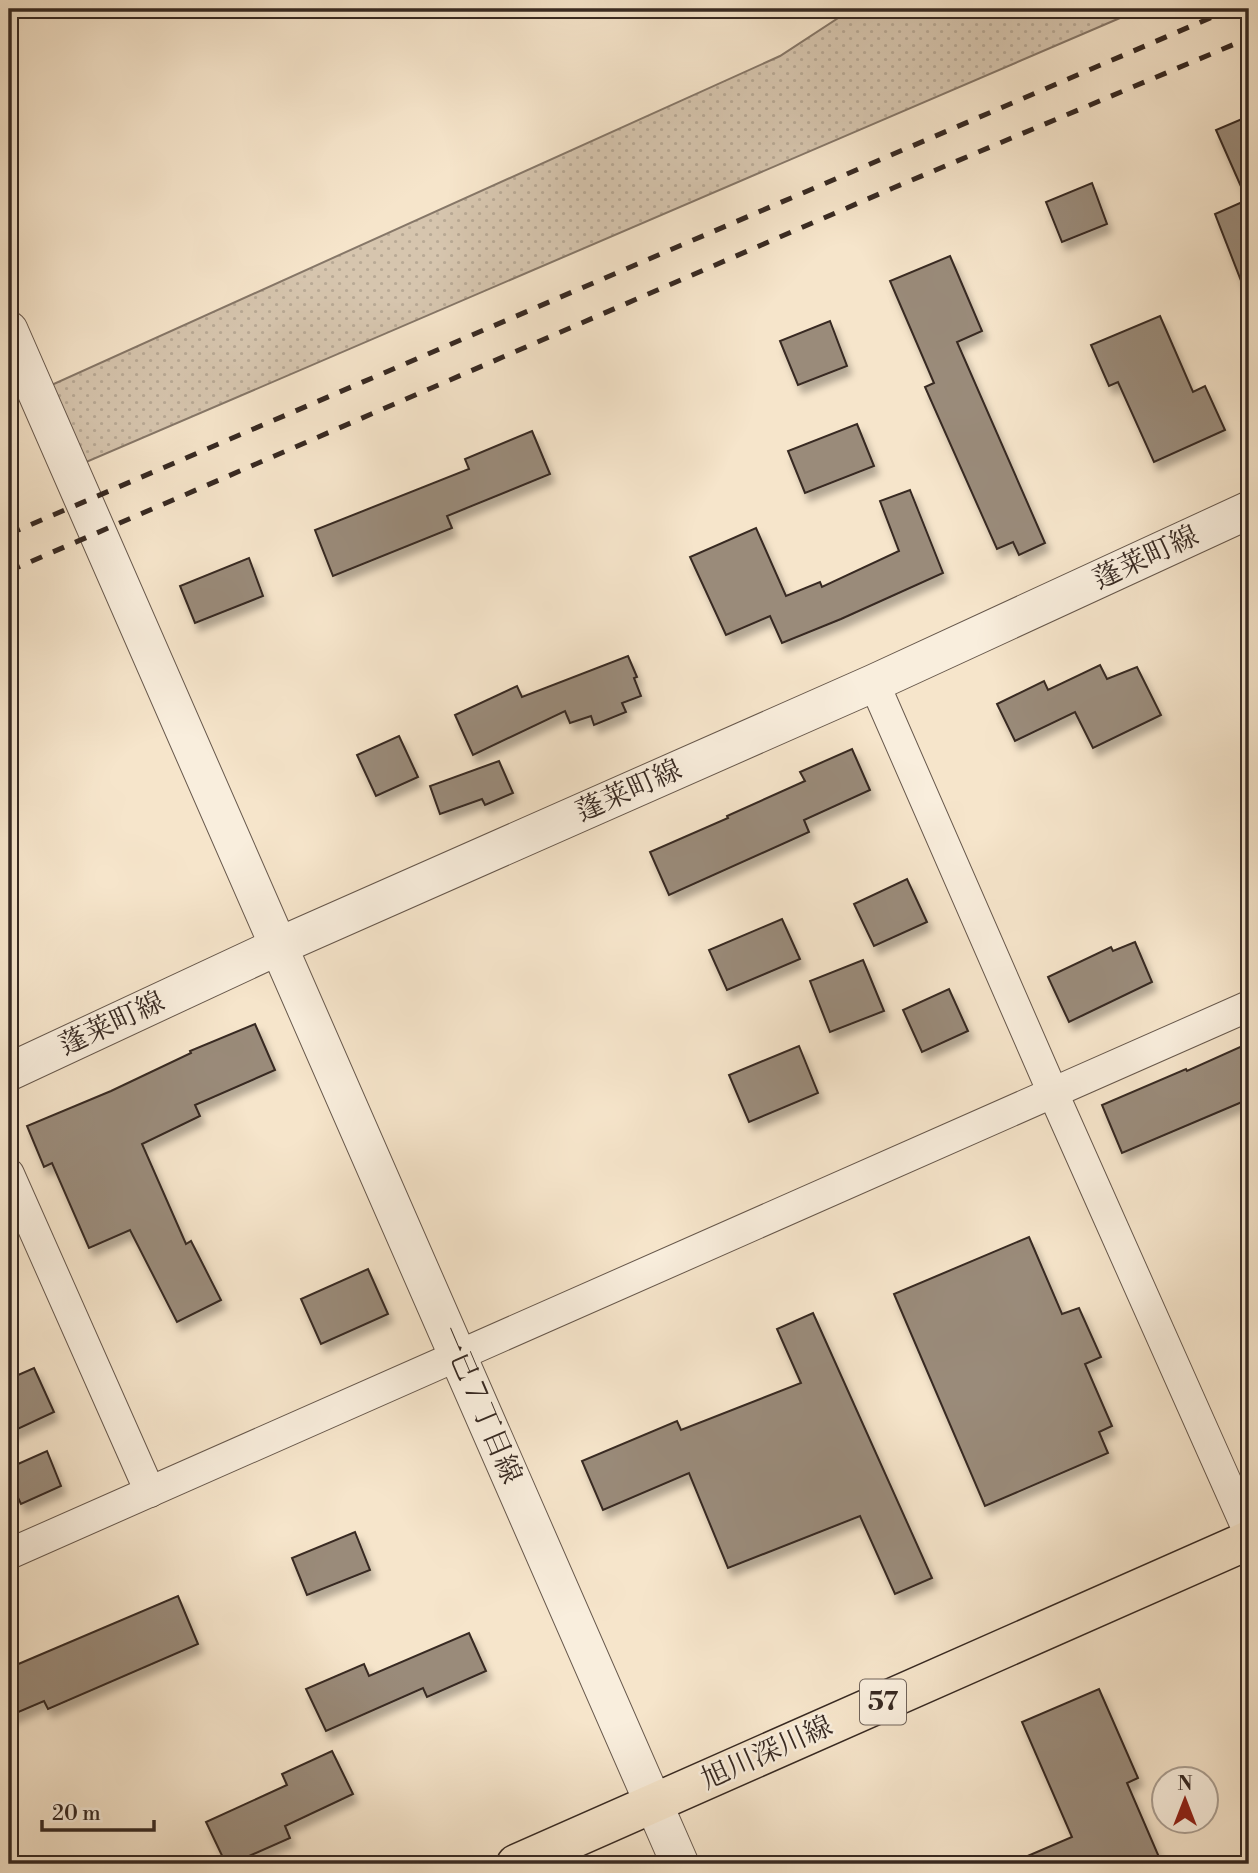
<svg xmlns="http://www.w3.org/2000/svg" width="1258" height="1873" font-family="'Libre Bodoni','Noto Serif JP',serif">
<defs>
<pattern id="grass-dots" width="8" height="8" patternUnits="userSpaceOnUse" patternTransform="scale(1.75)"><rect width="8" height="8" fill="#d6c5ae"/><path d="M2 2h.1M6 6h.1" fill="none" stroke="#b8a995" stroke-width="1.8" stroke-linecap="round"/></pattern>
<filter id="shadow"><feDropShadow dx="4.5" dy="8" stdDeviation="3.5" flood-color="#0004"/></filter>
</defs>
<rect width="100%" height="100%" fill="#f6e5cb"/>
<filter id="stains"><feTurbulence type="fractalNoise" baseFrequency=".00286" numOctaves="4"/><feColorMatrix values="0 0 0 0 .2 0 0 0 0 .09 0 0 0 0 .02 0 0 0 .5 -.17"/></filter>
<radialGradient id="worn" r=".72"><stop offset=".6" stop-color="#630" stop-opacity="0"/><stop offset="1" stop-color="#630" stop-opacity=".3"/></radialGradient>
<polygon fill="url(#grass-dots)" stroke="#867768" stroke-width="2" points="852,9 1141,9 70,469 36,392 780,56"/>
<g fill="#9a8b7a" stroke="#372922" stroke-width="2" filter="url(#shadow)">
<polygon points="1249,116 1249,295 1247,296 1215,214 1247,200 1216,130"/>
<polygon points="1092,183 1107,224 1062,242 1046,202"/>
<polygon points="950,256 982,331 957,342 1045,543 1019,555 1013,542 997,549 925,387 934,383 890,281"/>
<polygon points="1160,316 1193,392 1205,386 1225,430 1154,462 1118,382 1109,386 1091,345"/>
<polygon points="830,321 847,366 798,385 780,341"/>
<polygon points="857,424 874,466 805,493 788,451"/>
<polygon points="532,431 550,474 447,516 452,528 333,576 315,530 469,469 465,459"/>
<polygon points="910,490 943,573 841,619 782,643 770,616 726,635 690,557 756,528 786,596 820,582 822,587 899,551 880,501"/>
<polygon points="249,558 263,596 195,623 180,586"/>
<polygon points="628,656 637,677 634,678 641,696 622,703 626,712 594,725 591,716 570,723 565,711 473,755 455,715 517,686 522,697"/>
<polygon points="1100,665 1107,679 1137,667 1161,715 1093,748 1075,712 1015,741 997,704 1044,681 1048,690"/>
<polygon points="399,736 418,777 376,796 357,755"/>
<polygon points="852,749 870,790 804,820 809,832 669,895 650,852 728,818 727,816 805,781 800,772"/>
<polygon points="499,761 513,793 485,805 482,799 440,814 430,786"/>
<polygon points="907,879 927,922 874,946 854,904"/>
<polygon points="782,919 800,959 727,990 709,950"/>
<polygon points="1135,942 1152,982 1069,1022 1048,977 1111,947 1113,951"/>
<polygon points="863,960 884,1011 830,1032 810,981"/>
<polygon points="949,989 968,1031 922,1052 903,1010"/>
<polygon points="255,1024 275,1070 195,1105 200,1116 142,1144 186,1244 191,1241 221,1300 177,1322 130,1230 89,1248 52,1163 44,1167 27,1126 111,1091 191,1053 190,1051"/>
<polygon points="1249,1043 1249,1099 1122,1153 1102,1105 1186,1069 1187,1071"/>
<polygon points="799,1046 818,1093 749,1122 729,1075"/>
<polygon points="1029,1237 1062,1314 1079,1308 1101,1357 1085,1364 1112,1426 1099,1432 1108,1453 985,1506 894,1294"/>
<polygon points="368,1269 388,1314 321,1344 301,1299"/>
<polygon points="813,1313 932,1578 895,1594 860,1516 728,1568 689,1473 603,1510 582,1461 677,1421 681,1430 801,1383 777,1329"/>
<polygon points="34,1368 54,1412 9,1433 9,1379"/>
<polygon points="47,1451 61,1486 21,1504 9,1479 9,1468"/>
<polygon points="355,1532 370,1570 307,1595 292,1558"/>
<polygon points="178,1596 198,1644 48,1709 44,1701 9,1716 9,1668"/>
<polygon points="469,1633 486,1671 427,1697 423,1688 326,1731 306,1689 364,1664 369,1676"/>
<polygon points="1099,1689 1138,1778 1127,1783 1162,1864 1009,1864 1072,1837 1022,1722"/>
<polygon points="332,1751 353,1794 285,1826 290,1838 231,1864 226,1864 206,1822 287,1785 282,1774"/>
</g>
<g fill="none" stroke-linecap="round" stroke-linejoin="round">
<g stroke="#67584c" stroke-width="32">
<g id="minor">
<polyline points="874,683 1053,1093 1249,1533"/>
<polyline points="9,1174 150,1492"/>
<polyline points="9,1554 1249,1006"/>
</g>
</g>
<g stroke="#67584c" stroke-width="39">
<g id="tertiary">
<polyline points="9,330 680,1864"/>
<polyline points="9,1072 279,946 874,683 1249,510"/>
</g>
</g>
<g stroke="#372922" stroke-width="41">
<polyline id="primary" points="516,1864 1249,1540"/>
</g>
<use href="#minor" stroke="#f9eedd" stroke-width="30"/>
<use href="#tertiary" stroke="#f9eedd" stroke-width="37"/>
<use href="#primary" stroke="#f6e5cb" stroke-width="38"/>
<g stroke="#372922" stroke-width="5" stroke-dasharray="12 12" stroke-linecap="butt">
<polyline points="9,534 1231,9"/>
<polyline points="9,571 893,188 1249,38"/>
</g>
</g>
<g text-anchor="middle" dominant-baseline="central" stroke-width="5" stroke-linejoin="round" paint-order="stroke">
<rect fill="#f9eedd" stroke="#71645a" stroke-width="2" x="860" y="1679.5" width="46" height="45" rx="5"/>
<g font-size="26" font-weight="bold" fill="#372922">
<text x="883" y="1702">57</text>
</g>
<g font-size="28" fill="#372922" stroke="#f9eedd">
<text transform="translate(1146 558) rotate(-25)">蓬莱町線</text>
<text transform="translate(629 791) rotate(-24)">蓬莱町線</text>
<text transform="translate(112 1024) rotate(-25)">蓬莱町線</text>
<text transform="translate(480 1405) rotate(67)">一已７丁目線</text>
<text transform="translate(767 1753) rotate(-24)">旭川深川線</text>
</g>
</g>
<rect width="1258" height="1873" fill="none" stroke="#f6e5cb" stroke-width="35"/>
<rect x="10" y="10" width="1237" height="1852" fill="none" stroke="#372922" stroke-width="3.5"/>
<rect x="18" y="18" width="1223" height="1838" fill="none" stroke="#372922" stroke-width="2"/>
<g transform="translate(1185 1800)"><circle r="33" fill="#f9eedd" stroke="#ab9f92" stroke-width="2"/>
<path d="M0-5L12 26L0 18L-12 26Z" fill="#8f2418"/>
<text y="-10" font-size="19" font-weight="bold" text-anchor="middle" fill="#372922">N</text>
</g>
<path d="M42 1820v10h112v-10" fill="none" stroke="#372922" stroke-width="3.5"/>
<text x="52" y="1820" font-size="21" fill="#372922" stroke="#f9eedd" stroke-width="5" paint-order="stroke">20 m</text>
<rect width="100%" height="100%" filter="url(#stains)"/>
<rect width="100%" height="100%" fill="url(#worn)"/>
</svg>
